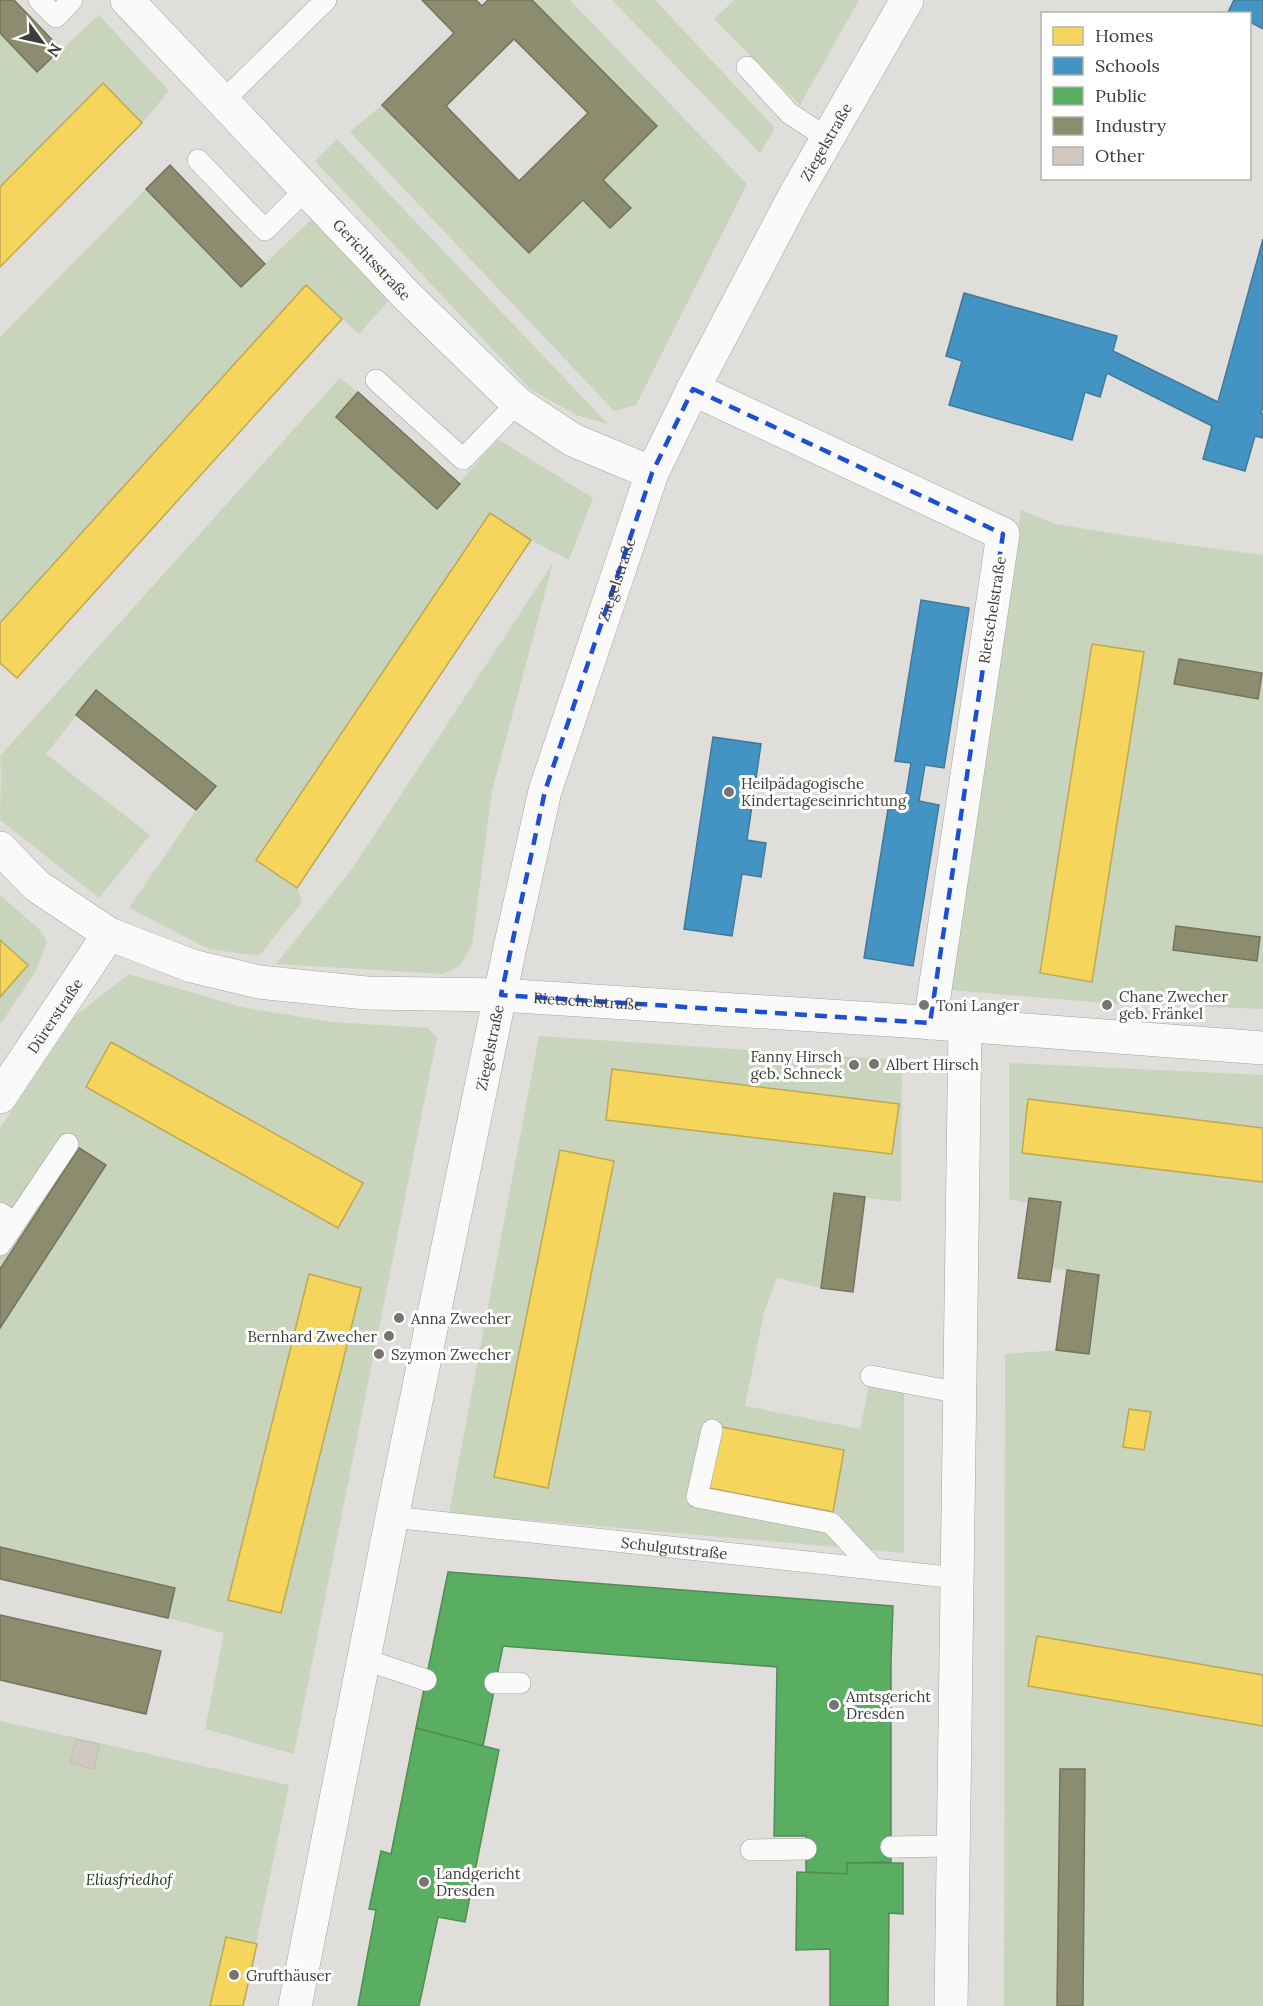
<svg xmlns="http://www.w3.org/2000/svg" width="1263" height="2006" font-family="Lora,serif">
<rect width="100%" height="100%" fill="#e0dedb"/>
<g fill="#c9d4bd">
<polygon points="532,0 570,0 747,184 636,405 614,411 350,132 382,105 529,253 657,127"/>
<polygon points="612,0 655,0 775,128 760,153"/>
<polygon points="734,0 859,0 800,105 714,19"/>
<polygon points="99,15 169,91 142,123 102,84 0,187 0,33 37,72"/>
<polygon points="337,139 608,424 576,415 530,389 315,161"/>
<polygon points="146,189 241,287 315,216 392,297 359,334 306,286 0,623 0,337"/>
<path d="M340,378l18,14 -22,25 101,91 61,-69 95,59 -24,62 -38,-20 -41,-27 -234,347 41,28 5,14 -43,54 -50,-7 -80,-41 67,-98 20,-24 -120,-95 -50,63 104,81 -51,63 -99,-78c0,-22 2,-42 0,-64z"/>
<polygon points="1021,510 1055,524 1180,544 1263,555 1263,1009 1105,1003 950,990"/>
<polygon points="553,563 492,791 472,945 460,965 444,974 276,964 352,869"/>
<polygon points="0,895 39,929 47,941 36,971 0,1025 0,997 28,965 0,940"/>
<polygon points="129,974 241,1007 332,1022 428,1028 437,1038 294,1754 205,1729 224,1633 168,1618 175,1588 0,1547 0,1128 75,1016"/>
<polygon points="539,1036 902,1060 901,1202 834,1194 821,1288 777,1278 764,1312 745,1406 860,1429 871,1376 904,1382 904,1553 449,1513"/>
<polygon points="1009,1063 1263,1075 1263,2006 1004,2006 1005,1354 1056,1350 1088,1354 1099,1275 1052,1268 1061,1202 1029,1198 1028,1203 1009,1199"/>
<polygon points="0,1721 289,1785 243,2006 0,2006"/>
</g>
<g fill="#f6d55c" stroke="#bea752" stroke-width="1.5">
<polygon points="103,83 142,123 0,267 0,187"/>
<polygon points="306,285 342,319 17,678 0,663 0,623"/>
<polygon points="490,513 531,540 297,888 256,860"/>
<polygon points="1092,644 1144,652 1092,982 1040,973"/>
<polygon points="0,940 28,965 0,997"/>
<polygon points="111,1042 363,1183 338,1228 86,1087"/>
<polygon points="612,1069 899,1104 892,1154 606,1120"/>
<polygon points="1028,1099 1263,1128 1263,1182 1022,1153"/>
<polygon points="560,1150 614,1161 548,1488 494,1477"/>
<polygon points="309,1274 361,1288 281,1613 228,1600"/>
<polygon points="1129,1409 1151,1412 1144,1450 1123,1447"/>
<polygon points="722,1427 844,1450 833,1512 709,1488"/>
<polygon points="1037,1636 1263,1675 1263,1726 1028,1686"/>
<polygon points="226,1937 257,1944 243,2006 210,2006"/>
</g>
<g fill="#4393c3" stroke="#41799a" stroke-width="1.5">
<polygon points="1234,0 1263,0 1263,29 1250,22 1250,14 1228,12"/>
<polygon points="1263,239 1263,407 1261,413 1263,414 1263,438 1255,436 1245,471 1203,459 1212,426 1107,373 1100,397 1085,392 1072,440 949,405 962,361 946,356 964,293 1117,336 1113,351 1218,402"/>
<polygon points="921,600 969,608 944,768 925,765 919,801 939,805 913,966 864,958 890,797 905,800 911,763 895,761"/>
<polygon points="713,737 761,744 747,840 766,843 761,877 742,874 732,936 684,929"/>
</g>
<g fill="#5aae61" stroke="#518c55" stroke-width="1.5">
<polygon points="448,1572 893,1606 891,1661 891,1862 847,1863 847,1874 806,1872 806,1836 774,1836 777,1667 503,1646 483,1746 416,1728"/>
<polygon points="416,1728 499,1750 465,1922 438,1917 419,2006 358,2006 376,1910 369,1909 381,1851 391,1854"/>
<polygon points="847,1863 903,1863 903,1914 889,1913 888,2006 830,2006 830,1949 796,1950 797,1872 847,1874"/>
</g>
<g fill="#8c8c6e" stroke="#74745e" stroke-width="1.5" fill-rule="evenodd">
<polygon points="0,0 14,0 61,49 37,72 0,33"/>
<path d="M422,0h54l6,6 6,-6h44l125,126 -54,54 28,28 -21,20 -27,-28 -54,53 -147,-148 72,-72zM514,39l74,74 -69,68 -73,-75z"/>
<polygon points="170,165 265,264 241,287 146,189"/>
<polygon points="358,392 460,484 437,509 336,417"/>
<polygon points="1179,659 1262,673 1258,699 1174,684"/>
<polygon points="96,690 216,786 196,810 76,715"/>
<polygon points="1176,926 1260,937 1257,961 1173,950"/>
<polygon points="79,1148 106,1165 0,1328 0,1269"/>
<polygon points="834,1193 865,1197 853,1292 821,1288"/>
<polygon points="1029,1198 1061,1202 1050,1282 1018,1278"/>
<polygon points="1067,1270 1099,1275 1089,1354 1056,1350"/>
<polygon points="0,1547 175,1588 168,1618 0,1579"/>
<polygon points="0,1615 161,1651 146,1714 0,1680"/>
<polygon points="1060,1769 1085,1769 1083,2006 1057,2006"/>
</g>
<polygon fill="#d2c8bf" stroke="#c3c1c0" stroke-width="1.5" points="76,1739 99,1744 94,1769 70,1763"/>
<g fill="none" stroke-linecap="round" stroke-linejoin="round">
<g stroke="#a4a3a1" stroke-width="22">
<g id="lane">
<polyline points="39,0 56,17 72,0"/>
<polyline points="747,67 789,113 827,138"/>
<polyline points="223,101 326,0"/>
<polyline points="198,160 265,230 306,189"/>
<polyline points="376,380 463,459 517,403"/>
<polyline points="0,1213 15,1223 0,1245"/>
<polyline points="15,1223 68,1144"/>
<polyline points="871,1376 960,1393"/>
<polyline points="712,1430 697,1497 831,1523 874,1569"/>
<path id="s1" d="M392,1517l565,61"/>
<polyline points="363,1659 426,1680"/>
<polyline points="495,1683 520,1683"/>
<polyline points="891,1847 953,1846"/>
<polyline points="751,1850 806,1849"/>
</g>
</g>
<g stroke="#a4a3a1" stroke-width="34">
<g id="street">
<path id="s2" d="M127,0l280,296 110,107 56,37 79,33"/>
<polyline points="693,389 1003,534 930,1023"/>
<path id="s3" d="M0,848l37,38 72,48 83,32 67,16 107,11 135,2 406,26 356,27"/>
<path id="s4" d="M0,1097l109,-163"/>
<path id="s5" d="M295,2006l97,-489 117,-565 36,-161 107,-318 41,-84 102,-194 112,-195"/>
<polyline points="951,2006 965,1026"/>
</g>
</g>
<use href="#lane" stroke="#fafafa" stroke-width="21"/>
<use href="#street" stroke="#fafafa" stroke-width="33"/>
</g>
<path fill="none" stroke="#1d4ed8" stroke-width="4.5" stroke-dasharray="12 8" stroke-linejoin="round" d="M693,389l310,145 -73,489 -429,-28 44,-204 107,-318z"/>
<g fill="#767572" stroke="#fff" stroke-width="2">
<circle cx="729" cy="792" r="6"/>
<circle cx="924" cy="1005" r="6"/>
<circle cx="1107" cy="1005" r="6"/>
<circle cx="874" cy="1064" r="6"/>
<circle cx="854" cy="1065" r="6"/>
<circle cx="399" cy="1318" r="6"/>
<circle cx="389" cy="1336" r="6"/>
<circle cx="379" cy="1354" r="6"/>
<circle cx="834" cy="1705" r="6"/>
<circle cx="424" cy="1882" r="6"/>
<circle cx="234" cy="1975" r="6"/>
</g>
<g text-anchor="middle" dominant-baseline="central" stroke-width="6" stroke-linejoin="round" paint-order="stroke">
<g font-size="15" fill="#3d3c3a" stroke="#fff">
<text stroke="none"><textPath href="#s5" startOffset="1950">Ziegelstraße</textPath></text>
<text stroke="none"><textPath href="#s2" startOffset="357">Gerichtsstraße</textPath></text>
<text stroke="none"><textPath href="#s5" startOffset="1464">Ziegelstraße</textPath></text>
<text transform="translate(992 610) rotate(-81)">Rietschelstraße</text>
<text stroke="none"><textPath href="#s3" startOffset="627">Rietschelstraße</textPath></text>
<text stroke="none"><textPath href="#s4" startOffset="98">Dürerstraße</textPath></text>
<text stroke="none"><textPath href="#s5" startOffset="978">Ziegelstraße</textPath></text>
<text stroke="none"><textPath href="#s1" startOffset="284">Schulgutstraße</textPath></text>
</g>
<g font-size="15" fill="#3d3c3a" stroke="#fff" text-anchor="start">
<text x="741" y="783">Heilpädagogische<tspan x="741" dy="17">Kindertageseinrichtung</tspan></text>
<text x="1119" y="996">Chane Zwecher<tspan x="1119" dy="17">geb. Fränkel</tspan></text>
<text x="936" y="1005">Toni Langer</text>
<text x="842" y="1056" text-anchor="end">Fanny Hirsch<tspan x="842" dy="17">geb. Schneck</tspan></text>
<text x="886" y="1064">Albert Hirsch</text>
<text x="411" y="1318">Anna Zwecher</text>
<text x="377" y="1336" text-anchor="end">Bernhard Zwecher</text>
<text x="391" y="1354">Szymon Zwecher</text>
<text x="846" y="1696">Amtsgericht<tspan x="846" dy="17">Dresden</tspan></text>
<text x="436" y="1873">Landgericht<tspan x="436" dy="17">Dresden</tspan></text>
<text x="246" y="1975">Grufthäuser</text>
</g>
<g font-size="15" font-style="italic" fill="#20320b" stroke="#fff">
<text x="129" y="1879">Eliasfriedhof</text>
</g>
</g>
<rect x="1041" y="12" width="210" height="168" fill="#ffffff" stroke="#b1b1b0" stroke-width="1.5"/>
<rect x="1053" y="27" width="30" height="18" fill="#f6d55c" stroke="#b1b1b0" stroke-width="1.5"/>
<text x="1095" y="42" font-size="18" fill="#3d3c3a">Homes</text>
<rect x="1053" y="57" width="30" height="18" fill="#4393c3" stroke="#b1b1b0" stroke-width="1.5"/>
<text x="1095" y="72" font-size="18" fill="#3d3c3a">Schools</text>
<rect x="1053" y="87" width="30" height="18" fill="#5aae61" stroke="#b1b1b0" stroke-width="1.5"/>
<text x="1095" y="102" font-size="18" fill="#3d3c3a">Public</text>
<rect x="1053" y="117" width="30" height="18" fill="#8c8c6e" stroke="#b1b1b0" stroke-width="1.5"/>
<text x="1095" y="132" font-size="18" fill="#3d3c3a">Industry</text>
<rect x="1053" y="147" width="30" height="18" fill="#d2c8bf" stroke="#b1b1b0" stroke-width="1.5"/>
<text x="1095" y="162" font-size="18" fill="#3d3c3a">Other</text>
<g transform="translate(42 42) rotate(123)" stroke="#ffffff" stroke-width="4.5" paint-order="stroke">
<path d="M0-4.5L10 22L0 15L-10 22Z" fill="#3d3c3a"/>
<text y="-9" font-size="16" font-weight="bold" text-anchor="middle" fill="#3d3c3a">N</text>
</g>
</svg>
